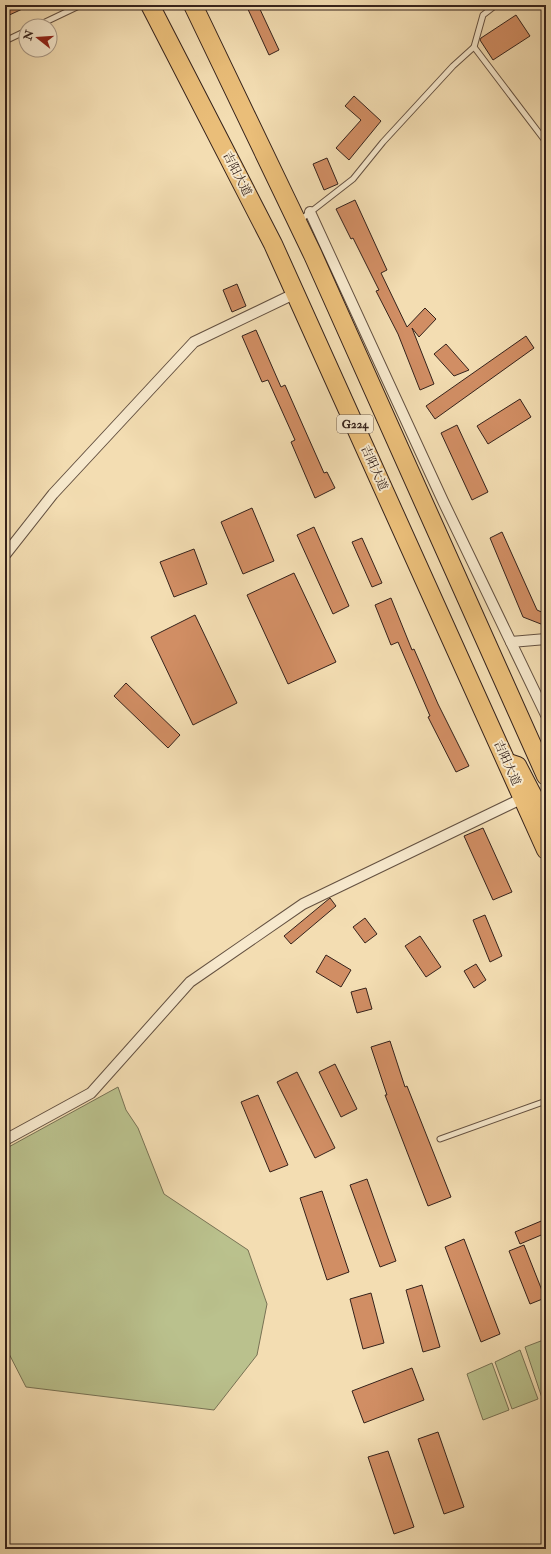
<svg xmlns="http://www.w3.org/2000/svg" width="551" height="1554" font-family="'IM FELL Double Pica','Noto Serif SC',serif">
<rect width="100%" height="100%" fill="#f3ddb2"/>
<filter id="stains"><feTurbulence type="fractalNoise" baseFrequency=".005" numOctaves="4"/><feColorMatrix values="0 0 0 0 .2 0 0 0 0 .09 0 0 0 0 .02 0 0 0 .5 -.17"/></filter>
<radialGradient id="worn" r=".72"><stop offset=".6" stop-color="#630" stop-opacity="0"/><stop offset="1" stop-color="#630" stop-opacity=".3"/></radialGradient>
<g fill="#bac18d" stroke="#787254">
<polygon points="118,1087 126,1110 138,1128 164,1194 248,1250 267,1304 257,1355 214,1410 26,1387 5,1346 5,1149"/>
<polygon points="546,1339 546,1396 542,1398 525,1347"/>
<polygon points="520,1350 538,1399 512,1409 495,1362"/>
<polygon points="492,1363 509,1410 483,1420 467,1374"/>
</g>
<g fill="#d18e64" stroke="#35221b">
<polygon points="5,5 31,5 5,17"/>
<polygon points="246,5 258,5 279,50 269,55"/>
<polygon points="516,15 530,36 493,60 480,40 481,38"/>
<polygon points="354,96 381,121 349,160 336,148 361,120 345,106"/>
<polygon points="327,158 338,184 324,190 313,164"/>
<polygon points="355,200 387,270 381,273 407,327 425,308 436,319 419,337 412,328 434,384 420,390 398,334 376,291 379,290 353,238 351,239 336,209"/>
<polygon points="237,284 246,306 232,312 223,290"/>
<polygon points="256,330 281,387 285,385 324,473 327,472 335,488 315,498 291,442 295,440 268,380 262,382 242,336"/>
<polygon points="526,336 534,348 435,419 426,406"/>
<polygon points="446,344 469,370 454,376 434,354"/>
<polygon points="520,399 531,417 488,444 477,426"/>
<polygon points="457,425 488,492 472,500 441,433"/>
<polygon points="252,508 274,561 243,574 221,522"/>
<polygon points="314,527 349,606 333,614 297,535"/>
<polygon points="502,532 537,610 546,614 546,626 523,617 490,538"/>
<polygon points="362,538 382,583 372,587 352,542"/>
<polygon points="194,549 207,584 174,597 160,562"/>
<polygon points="294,573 336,662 288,684 247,595"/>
<polygon points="391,598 412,650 414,649 438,704 469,766 456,772 428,717 430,716 398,642 391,645 375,605"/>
<polygon points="195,615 237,703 193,725 151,637"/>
<polygon points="126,683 180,735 168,748 114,696"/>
<polygon points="483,828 512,892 493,900 464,836"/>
<polygon points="330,898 336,906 291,944 284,936"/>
<polygon points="485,915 502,956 490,962 473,920"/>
<polygon points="365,918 377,934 365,943 353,927"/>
<polygon points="420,936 441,967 426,977 405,946"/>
<polygon points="326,955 351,970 341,987 316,972"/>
<polygon points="476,964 486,980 474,988 464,971"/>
<polygon points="366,988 372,1009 357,1013 351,992"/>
<polygon points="390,1041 405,1087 407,1086 451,1197 428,1206 385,1095 387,1095 371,1047"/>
<polygon points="335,1064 357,1109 341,1117 319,1072"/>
<polygon points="297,1072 335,1148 315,1158 277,1082"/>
<polygon points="258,1095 288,1165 270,1172 241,1102"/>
<polygon points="367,1179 396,1261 380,1267 350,1185"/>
<polygon points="322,1191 349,1272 327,1280 300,1198"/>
<polygon points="546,1219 546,1233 520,1244 515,1232"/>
<polygon points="464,1239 500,1334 481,1342 445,1247"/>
<polygon points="524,1245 545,1298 530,1304 509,1251"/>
<polygon points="422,1285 440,1347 423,1352 406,1290"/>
<polygon points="371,1293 384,1343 363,1349 350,1299"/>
<polygon points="412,1368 424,1400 364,1423 352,1391"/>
<polygon points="438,1432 464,1507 444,1514 418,1439"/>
<polygon points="388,1451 414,1527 394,1534 368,1457"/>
</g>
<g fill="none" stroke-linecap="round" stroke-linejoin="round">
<g stroke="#645141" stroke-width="7">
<g id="lane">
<polyline points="37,26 81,5"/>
<polyline points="5,41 26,31"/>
<polyline points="474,47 483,15 496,5"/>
<polyline points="299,221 353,179 383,142 453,66 474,47 546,142"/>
<polyline points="440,1139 546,1101"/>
</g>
</g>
<g stroke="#645141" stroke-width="12">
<g id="street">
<polyline points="310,212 443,501 546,715"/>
<polyline points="5,555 53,494 194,342 296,293"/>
<polyline points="511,642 546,639"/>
<polyline points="5,1140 91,1093 190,982 303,904 523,798"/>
</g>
</g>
<g stroke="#35221b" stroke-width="18">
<polyline id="primary" points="506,761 518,765 546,819"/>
</g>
<g stroke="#35221b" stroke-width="20">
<g id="highway">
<polyline points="150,5 273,244 546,850"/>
<polyline points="193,5 313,255 546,776"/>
</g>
</g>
<use href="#lane" stroke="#f7e9cd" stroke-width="5"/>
<use href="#street" stroke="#f7e9cd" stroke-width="10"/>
<use href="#primary" stroke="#eabe79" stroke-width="16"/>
<use href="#highway" stroke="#eabe79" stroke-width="18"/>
</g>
<g text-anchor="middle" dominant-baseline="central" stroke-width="4" stroke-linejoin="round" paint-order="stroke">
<rect fill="#f7e9cd" stroke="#6f5e50" stroke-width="1" x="337" y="415" width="36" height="18" rx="3"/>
<g font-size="11" font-weight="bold" fill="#35221b">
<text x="355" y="424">G224</text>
</g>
<g font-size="12" fill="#35221b" stroke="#f7e9cd">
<text transform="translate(237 174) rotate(63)">吉阳大道</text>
<text transform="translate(374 468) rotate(66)">吉阳大道</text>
<text transform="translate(507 763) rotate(66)">吉阳大道</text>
</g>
</g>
<rect width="551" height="1554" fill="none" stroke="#f3ddb2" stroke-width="20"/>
<rect x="6" y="6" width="539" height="1542" fill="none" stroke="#35221b" stroke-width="2"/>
<rect x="10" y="10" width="531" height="1534" fill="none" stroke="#35221b"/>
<g transform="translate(38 38) rotate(287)"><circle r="19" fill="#f7e9cd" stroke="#a99986"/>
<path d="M0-3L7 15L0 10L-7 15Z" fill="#8f2418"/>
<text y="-6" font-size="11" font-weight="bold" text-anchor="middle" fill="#35221b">N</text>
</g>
<rect width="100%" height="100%" filter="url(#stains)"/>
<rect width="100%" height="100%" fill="url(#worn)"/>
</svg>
